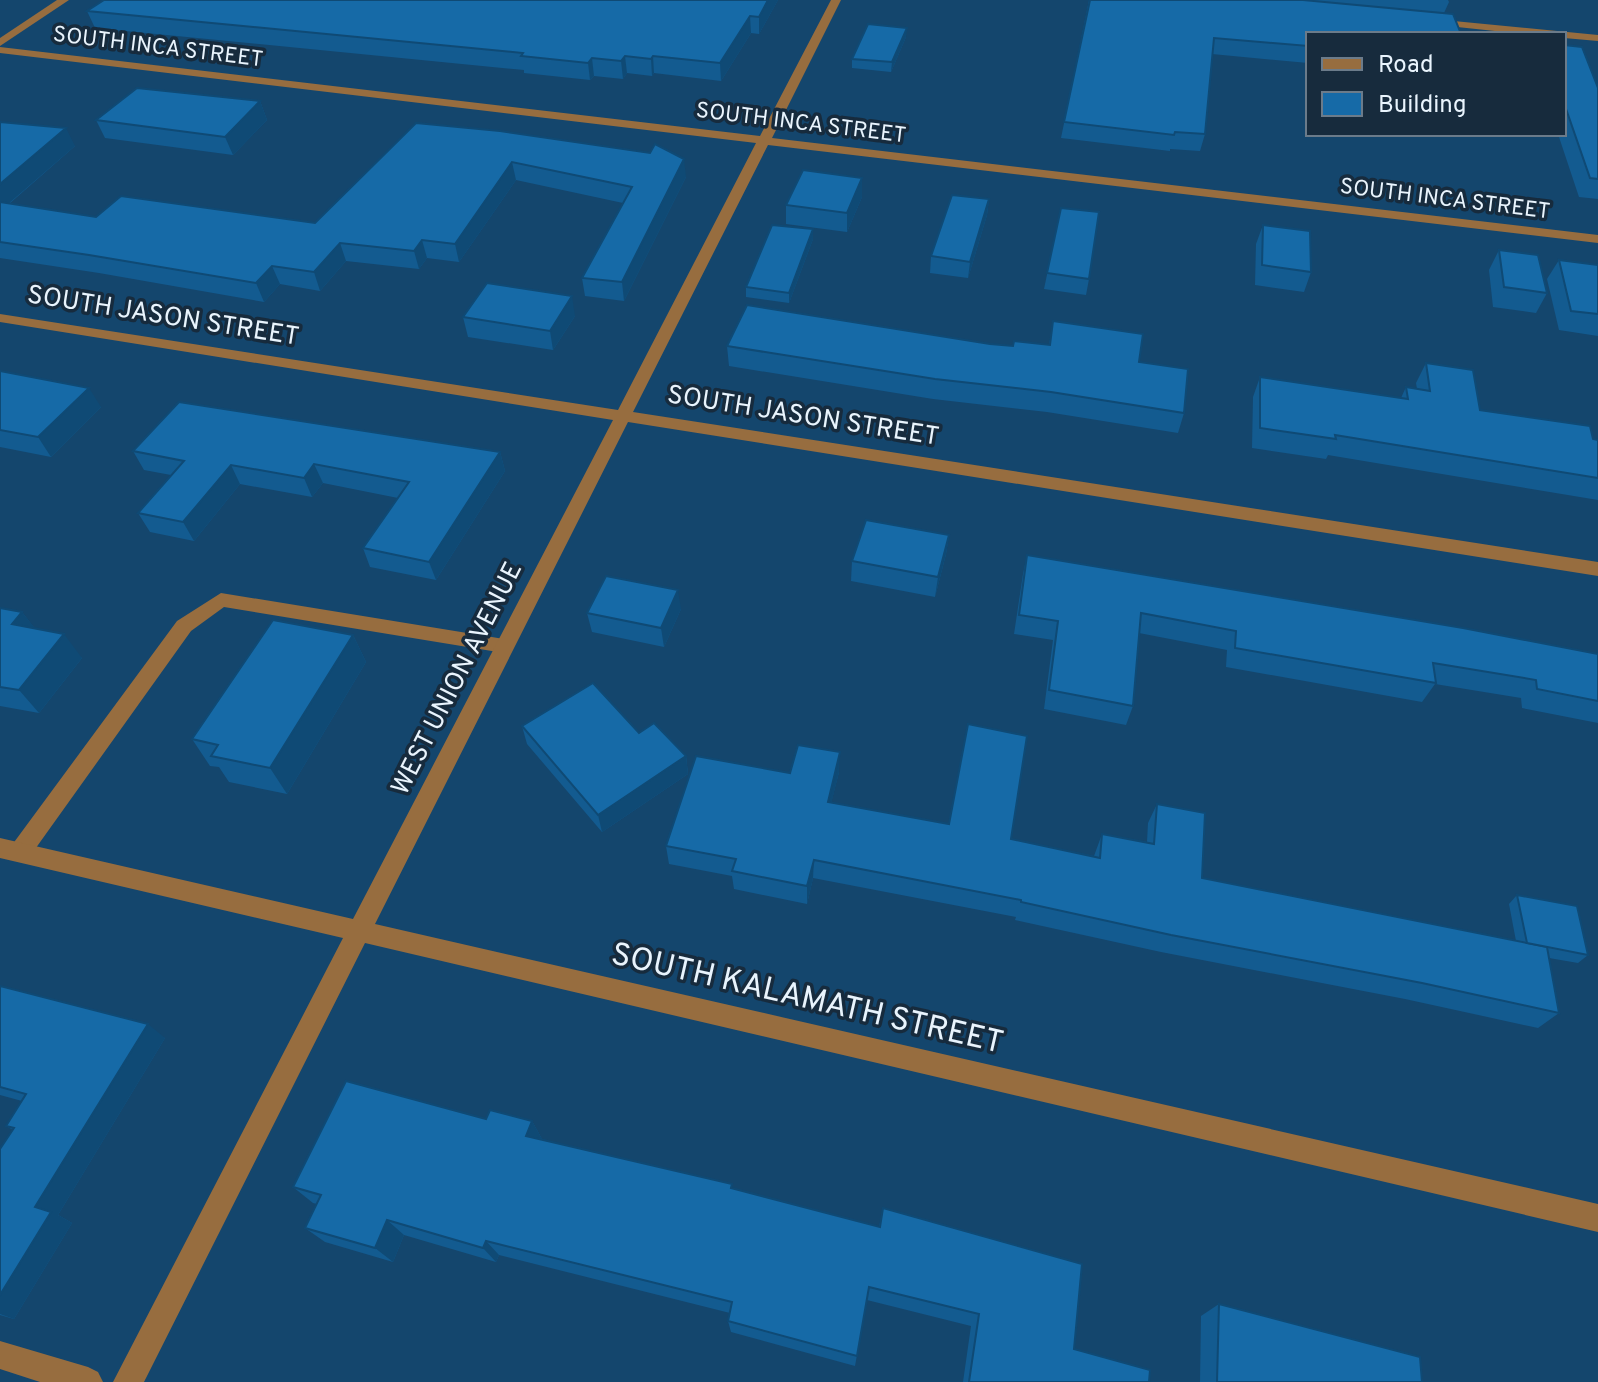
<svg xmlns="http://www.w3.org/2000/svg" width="1598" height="1382" font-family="Overpass,sans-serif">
<rect width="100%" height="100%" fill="#14466d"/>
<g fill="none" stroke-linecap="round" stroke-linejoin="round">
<g fill="#976d3f" fill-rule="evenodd">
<polygon points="221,593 504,639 511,641 514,646 511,651 504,653 224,607 191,631 28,859 20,862 12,859 9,852 12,845 177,621"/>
<polygon points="0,1341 88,1367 98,1372 103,1382 40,1382 0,1369"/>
</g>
<g fill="#976d3f" fill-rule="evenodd">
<polygon points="831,0 841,0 772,138 1598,235 1598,243 768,145 633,412 1598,562 1598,576 628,422 375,924 1598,1204 1598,1232 365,943 144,1382 113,1382 343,938 0,858 0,838 353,919 613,420 0,322 0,314 618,410 756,143 0,53 0,47 760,136"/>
<polygon points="1433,19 1598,35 1598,41 1564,38 1564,34 1523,34 1429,24 1428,22"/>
</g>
<polygon fill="#976d3f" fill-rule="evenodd" points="57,0 69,0 0,46 0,38"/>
</g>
<g fill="#135b90">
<polygon points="104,0 778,0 759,34 751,33 721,81 654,73 652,76 627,73 623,79 594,76 590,80 524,73 524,70 95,28 87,11"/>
<polygon points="1089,0 1448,0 1449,2 1444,13 1308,34 1308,63 1212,54 1205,134 1200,151 1170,149 1170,151 1061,138"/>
<polygon points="906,37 891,72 852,68 852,59"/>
<polygon points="1564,45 1598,88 1598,199 1579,197 1558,134 1564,134"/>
<polygon points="260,101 267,120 233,155 105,138 96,120"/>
<polygon points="0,122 75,146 9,204 96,217 315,223 416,123 686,177 624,301 585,296 582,278 623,203 516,180 459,262 427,258 419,269 346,261 320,291 280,284 264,302 99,273 0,258"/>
<polygon points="862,197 847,232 786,224 786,205"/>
<polygon points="989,199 987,215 968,278 930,273 931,256"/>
<polygon points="1061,208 1089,279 1086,295 1044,289"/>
<polygon points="1263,225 1311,272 1304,292 1255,285 1256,244"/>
<polygon points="813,239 789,303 746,297 746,287"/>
<polygon points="1499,250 1547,293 1536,313 1493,307 1489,270"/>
<polygon points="1559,260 1598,265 1598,336 1559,330 1547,279"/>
<polygon points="575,316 553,350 468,337 463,317"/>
<polygon points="1053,321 1139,362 1184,413 1178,433 1047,412 933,399 729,366 727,346 1049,345"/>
<polygon points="1426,363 1480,410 1598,440 1598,500 1328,455 1326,459 1252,448 1253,397 1260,377 1401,398 1406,387 1417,389 1416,383"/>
<polygon points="0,371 101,407 51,457 0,447"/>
<polygon points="133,451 500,452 505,471 436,580 370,567 363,548 398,498 323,483 312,497 240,484 194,541 150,532 138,513 171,475 144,470"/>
<polygon points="949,535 946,554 935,597 851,581 852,561"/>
<polygon points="1027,555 1598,654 1598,723 1522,708 1521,698 1435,684 1422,702 1226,667 1227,650 1139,633 1133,706 1126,725 1044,709 1053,640 1014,634 1023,574"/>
<polygon points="0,608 22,612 35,629 82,658 39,713 0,706"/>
<polygon points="681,609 664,647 592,632 587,613"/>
<polygon points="353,635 366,662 287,794 229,782 219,767 210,766 192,739"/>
<polygon points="522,726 639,733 686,756 688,774 602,832 527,744"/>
<polygon points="839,772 831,803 1094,856 1102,834 1147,842 1148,823 1157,804 1202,878 1516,941 1509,904 1517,895 1588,955 1578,963 1549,958 1559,1013 1538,1028 1405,999 1161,952 1015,920 1016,917 813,878 807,904 734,889 732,876 669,864 666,846 790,773"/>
<polygon points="0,986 165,1038 58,1215 72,1223 14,1319 0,1315 0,1149 13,1130 6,1126 22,1101 0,1095"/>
<polygon points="486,1119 532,1121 542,1139 879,1227 883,1208 1074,1349 1149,1382 963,1382 971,1326 867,1300 855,1366 731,1332 728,1321 730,1313 499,1255 496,1262 404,1235 393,1262 325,1242 305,1228 317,1204 313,1203 293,1187"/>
<polygon points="1219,1304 1422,1382 1200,1382 1201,1316"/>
</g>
<g fill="#0f4a75">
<polygon points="768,0 778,0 759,34 759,17"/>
<polygon points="750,16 751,33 721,81 720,63"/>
<polygon points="907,28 906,37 891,72 892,62"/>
<polygon points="625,56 627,73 623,79 621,61"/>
<polygon points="653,56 654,73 652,76 651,59"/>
<polygon points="592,58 594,76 590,80 588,63"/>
<polygon points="260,101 267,120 233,155 225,137"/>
<polygon points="66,128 75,146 0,211 0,184"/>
<polygon points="684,159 686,177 624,301 622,282"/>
<polygon points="512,162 516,180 459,262 455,244"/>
<polygon points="862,178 862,197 847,232 847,213"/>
<polygon points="989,199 987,215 968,278 970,262"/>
<polygon points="813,229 813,239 789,303 789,293"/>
<polygon points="422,240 427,258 419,269 414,251"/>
<polygon points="340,243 346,261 320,291 314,272"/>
<polygon points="272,266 280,284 264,302 256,283"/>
<polygon points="572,296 575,316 553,350 550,331"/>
<polygon points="89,388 101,407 51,457 38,437"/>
<polygon points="500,452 505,471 436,580 429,562"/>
<polygon points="314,464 323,483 312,497 304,478"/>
<polygon points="231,465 240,484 194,541 183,522"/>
<polygon points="949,535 946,554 935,597 938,577"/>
<polygon points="678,590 681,609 664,647 661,628"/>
<polygon points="22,612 41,636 12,624"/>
<polygon points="64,634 82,658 39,713 19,690"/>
<polygon points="353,635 366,662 287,794 270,768"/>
<polygon points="840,752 839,772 827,821 828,802"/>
<polygon points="686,756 688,774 602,832 598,815"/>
<polygon points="814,860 813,878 807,904 807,886"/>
<polygon points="148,1024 165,1038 58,1215 72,1223 14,1319 0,1314 0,1295 35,1207"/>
<polygon points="532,1121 542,1139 526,1136"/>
<polygon points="387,1220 404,1235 393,1262 375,1248"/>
<polygon points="486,1241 499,1255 496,1262 483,1248"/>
</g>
<g fill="#166aa7" stroke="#0f4a75" stroke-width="2">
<polygon points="104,0 768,0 759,17 750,16 720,63 653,56 651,59 625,56 621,61 592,58 588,63 521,56 523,53 87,11"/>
<polygon points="1090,0 1303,0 1453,14 1461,34 1308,34 1308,46 1214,38 1205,134 1175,132 1174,135 1064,122"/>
<polygon points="868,24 907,28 892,62 852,59"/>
<polygon points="1564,45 1582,47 1598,88 1598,179 1590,178 1564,103"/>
<polygon points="137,88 260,101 225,137 96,120"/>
<polygon points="0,122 66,128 0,184"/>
<polygon points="416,123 500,131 650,153 655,144 684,159 622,282 582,278 632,187 512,162 455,244 422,240 414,251 340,243 314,272 272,266 256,283 89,255 0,242 0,202 96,217 121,196 315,223"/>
<polygon points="803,170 862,178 847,213 786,205"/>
<polygon points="952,195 989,199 970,262 931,256"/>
<polygon points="1061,208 1099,212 1089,279 1047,273"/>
<polygon points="772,225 813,229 789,293 746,287"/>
<polygon points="1263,225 1310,231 1311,272 1262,265"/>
<polygon points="1499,250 1538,255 1547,293 1504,287"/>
<polygon points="1559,260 1598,265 1598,314 1571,311"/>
<polygon points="487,283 572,296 550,331 463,317"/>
<polygon points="747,305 990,344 1013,346 1014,341 1050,345 1053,321 1143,334 1139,362 1188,369 1184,413 1051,392 935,379 727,346"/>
<polygon points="1426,363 1473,370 1480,410 1590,426 1593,439 1598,440 1598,478 1335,435 1336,439 1260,428 1260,377 1408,399 1406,387 1430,391"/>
<polygon points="0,371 89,388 38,437 0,430"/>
<polygon points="179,402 500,452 429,562 363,548 409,482 314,464 304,478 231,465 183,522 138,513 184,461 133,451"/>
<polygon points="866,520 949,535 938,577 852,561"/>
<polygon points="1027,555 1463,628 1598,654 1598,701 1537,689 1536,680 1433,663 1436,683 1235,648 1236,631 1141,613 1133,706 1049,690 1058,621 1019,615"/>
<polygon points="606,576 678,590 661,628 587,613"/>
<polygon points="0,608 22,612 12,624 64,634 19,690 0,687"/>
<polygon points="273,620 353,635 270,768 211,756 218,745 192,739"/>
<polygon points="593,683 639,733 654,723 686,756 598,815 522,726"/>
<polygon points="968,724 1027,736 1011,839 1100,858 1102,834 1154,844 1157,804 1205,813 1202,878 1547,947 1559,1013 1422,983 1171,935 1021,902 1021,900 814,860 807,886 732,871 736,859 666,846 696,756 790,773 798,745 840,752 828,802 949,824"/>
<polygon points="1517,895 1577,906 1588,955 1527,943"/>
<polygon points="0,986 148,1024 35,1207 51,1212 0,1295 0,1149 14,1128 6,1126 26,1094 0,1087"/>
<polygon points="346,1081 486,1119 490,1110 532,1121 526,1136 732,1184 731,1188 880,1227 883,1208 1082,1264 1074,1349 1150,1370 1149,1382 969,1382 979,1314 869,1287 857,1356 728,1321 732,1302 486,1241 483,1248 387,1220 375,1248 305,1228 321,1195 293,1187"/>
<polygon points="1219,1304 1420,1357 1422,1382 1217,1382"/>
</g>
<g text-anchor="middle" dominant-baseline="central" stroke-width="7" stroke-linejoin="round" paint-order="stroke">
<g font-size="22" fill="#e9f4fd" stroke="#172b3d">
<text transform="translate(158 48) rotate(7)">SOUTH INCA STREET</text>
<text transform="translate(801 124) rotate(7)">SOUTH INCA STREET</text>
<text transform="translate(1445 200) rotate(7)">SOUTH INCA STREET</text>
</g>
<g font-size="26" fill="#e9f4fd" stroke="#172b3d">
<text transform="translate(163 317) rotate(9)">SOUTH JASON STREET</text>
<text transform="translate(803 417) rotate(9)">SOUTH JASON STREET</text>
<text transform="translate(458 679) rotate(-63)">WEST UNION AVENUE</text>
</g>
<g font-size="32" fill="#e9f4fd" stroke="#172b3d">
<text transform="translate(807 1000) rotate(13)">SOUTH KALAMATH STREET</text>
</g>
</g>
<rect x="1306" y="32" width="260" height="104" fill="#172b3d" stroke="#6b7b8a" stroke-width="2"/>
<rect x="1322" y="58" width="40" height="12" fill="#976d3f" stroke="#6b7b8a" stroke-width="2"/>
<text x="1378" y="72" font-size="24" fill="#e9f4fd">Road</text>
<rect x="1322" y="92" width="40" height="24" fill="#166aa7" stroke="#6b7b8a" stroke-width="2"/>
<text x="1378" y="112" font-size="24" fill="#e9f4fd">Building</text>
</svg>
